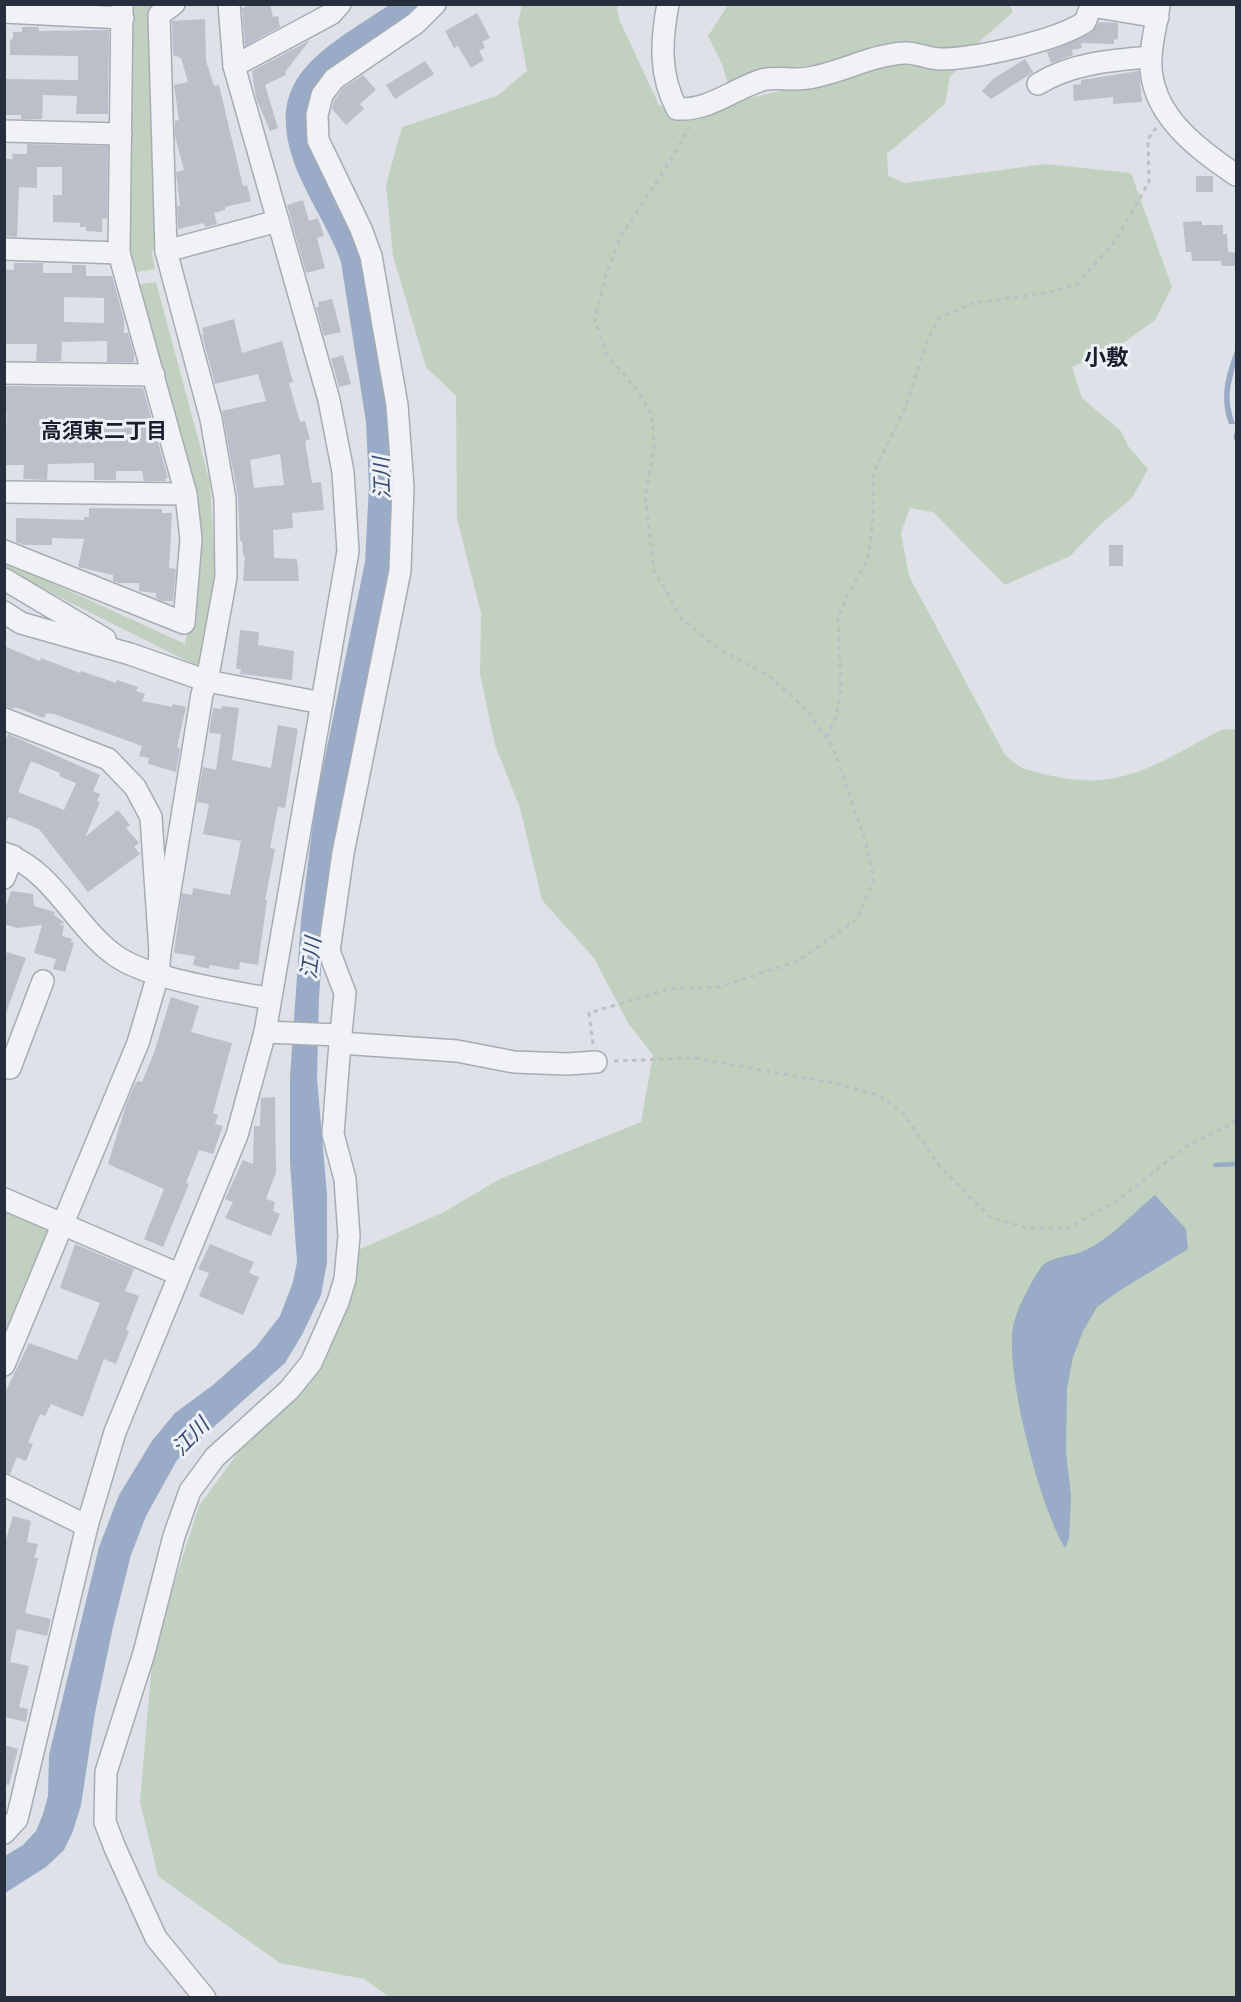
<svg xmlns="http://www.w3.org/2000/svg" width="1241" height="2002" font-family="'IBM Plex Sans','Noto Sans JP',sans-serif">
<rect width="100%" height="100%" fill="#dee1e7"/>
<g fill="#c2d1bf">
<polygon points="1009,4 1013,12 971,49 946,50 911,41 872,46 840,62 757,71 729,88 722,64 708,36 728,5"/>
<polygon points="130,5 153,5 158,248 152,252 155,269 132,273 127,251"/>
<path d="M522,5h95l2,14 40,86 24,15 58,-20 57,-13 44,-6 39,-17 54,3 33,-5 -18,14 -5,28 -58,50 1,22 17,7 140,-19 86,9 41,114 -17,33 -40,29 -43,18 10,31 39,33 7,15 20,23 -16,29 -31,26 -31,32 -65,29 -72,-73 -23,-4 -9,25 8,43 95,177c15,17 22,16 44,22 73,18 110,-12 173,-45l15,-1v1268h-847l-25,-18 -84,-16 -122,-87 -18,-74 13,-152 46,-144 54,-74 55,-51 50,-131 86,-38 56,-33 141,-57 12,-67 -25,-32 -34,-65 -52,-58 -22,-92 -25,-63 -15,-71 1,-61 -24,-95 -1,-122 -30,-29 -33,-111 -7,-71 16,-58 95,-31 30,-25 -9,-49z"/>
<polygon points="156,282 210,483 215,565 213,606 204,662 195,665 5,570 4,561 185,644 195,596 134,285"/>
<polygon points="5,1208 47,1225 50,1235 11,1330 5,1325"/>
</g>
<g fill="#99abc6">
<path d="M389,5h39l-117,110 47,117 33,185 4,61 -6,109 -49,222 -15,106 -6,83 -2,80 10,117v67l-6,33 -18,38 -18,30 -108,97 -31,56 -15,39 -18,72 -18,86 -14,92 -8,26 -9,19 -18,17 -41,26v-37l18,-11 13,-14 7,-17 5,-18 1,-41 50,-208 20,-52 33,-54 23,-28 38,-28 43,-38 24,-31 13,-34 4,-20 -7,-100v-86l11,-156 14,-114 50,-244 4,-76 -3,-64 -25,-160c-11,-31 -29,-57 -42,-87 -41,-96 20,-123 90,-170z"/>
<path d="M1236,348c1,34 -14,37 -1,76h-6c-10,-28 -3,-49 7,-76z"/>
<path d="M1155,1195l31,34 2,20 -66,40 -25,18 -14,24 -10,26 -6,31 -1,64 5,44 -2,43 -4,9c-25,-40 -60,-175 -52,-221 2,-15 20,-50 30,-62 12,-10 29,-8 43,-15 26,-13 47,-37 69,-55z"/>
</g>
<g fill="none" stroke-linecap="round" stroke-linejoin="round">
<g stroke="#99abc6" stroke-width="4.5">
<polyline points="1236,435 1236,438"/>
<polyline points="1215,1165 1236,1164"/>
</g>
</g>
<g fill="#bbbfca" fill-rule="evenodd">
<polygon points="255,4 270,4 273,17 278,16 280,27 245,46 242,8"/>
<polygon points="477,13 490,38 482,42 485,48 479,51 484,60 471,68 458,46 454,48 445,31"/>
<polygon points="205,19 206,61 214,86 219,85 243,186 247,185 251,201 225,207 225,210 214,213 217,224 205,227 204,223 178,229 177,206 180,206 176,172 184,170 175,136 175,121 179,120 174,85 188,82 181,58 173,55 172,21"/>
<polygon points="1099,22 1118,23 1118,39 1114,40 1114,44 1081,43 1082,48 1072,50 1073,55 1051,63 1047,52 1091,33"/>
<polygon points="22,27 39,27 39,31 109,30 108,114 76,114 77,96 43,95 42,119 21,119 21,115 4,115 4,79 78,80 78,56 10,55 10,40 13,39 13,32 22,32"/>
<polygon points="310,40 285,72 286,75 265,85 278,128 270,131 256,98 252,71"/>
<polygon points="1025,59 1033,72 1029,75 991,99 982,91 993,79"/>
<polygon points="425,61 434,74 395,99 386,85"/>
<polygon points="1139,71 1142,102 1113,104 1113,97 1074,101 1073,85 1081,84 1081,80"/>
<polygon points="363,75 376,90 360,104 364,109 346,125 332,109 334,101 343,88"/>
<polygon points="27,144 108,146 107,218 102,219 102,232 86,231 86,227 80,227 80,223 53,222 53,195 62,195 62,167 37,167 37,188 19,187 17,237 4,236 4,159 13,159 12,154 27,154"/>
<rect x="1196" y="176" width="17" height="16"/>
<polygon points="303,200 309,221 318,218 324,236 317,238 325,268 306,273 287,205"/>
<polygon points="1202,221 1202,225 1223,225 1223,234 1227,234 1228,252 1236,253 1236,266 1222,266 1221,261 1192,261 1191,252 1186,252 1183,222"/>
<path d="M14,263h29v10h29v-8h14v11h26l12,43v14h4l6,21v8h-27v-21l-45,1 -1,19h-25l1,-17h-33v-75l10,1zM64,297l40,1v25l-40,-1z"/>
<polygon points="332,299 341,332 324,336 316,307 319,307 318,302"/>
<path d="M234,319l8,34 40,-12 11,41 -4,1 11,39 5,-1 5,18 -5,2 7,42 9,-1 3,28 -32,3 1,15 -20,2 1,28 23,1 2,22h-56l2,-26 -2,1 -1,-15h-2l-2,-44 -16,-86 44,-10 -8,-27 -43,10 -13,-49 2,-1 -2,-6zM280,454l4,31 -30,3 -4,-28z"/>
<polygon points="343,355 351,384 339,387 331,359"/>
<polygon points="4,386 143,388 168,478 165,478 166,481 144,481 142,471 116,471 116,480 94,480 94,463 48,464 47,480 23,479 24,465 4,465 7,413 4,413"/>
<polygon points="89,508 162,509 162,513 172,513 169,568 176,569 173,601 162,601 156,598 156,593 139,591 139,583 119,583 113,581 113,575 78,567 84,539 52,538 52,545 24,545 16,542 16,518 84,520 84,517 89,517"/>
<rect x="1109" y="545" width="14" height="21"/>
<polygon points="240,630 259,632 258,645 294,651 292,680 240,674 241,669 236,669"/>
<polygon points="4,646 40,661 41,658 80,673 81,671 116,683 117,680 138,687 136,691 145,694 142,701 172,707 173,704 186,707 177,747 180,748 176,772 148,764 149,758 139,756 142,746 54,714 46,713 44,718 15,707 14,709 4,707"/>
<polygon points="222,706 239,708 232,760 271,768 278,725 298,729 285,808 278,807 270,848 275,849 265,900 267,900 258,965 240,962 239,970 210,965 209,969 193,965 195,956 174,953 182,893 192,895 193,888 230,895 241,841 203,834 209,804 197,802 203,767 216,770 221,734 209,733 213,708 221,709"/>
<path d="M8,734l92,41 -7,16 7,3 -3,7 3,1 -15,35 33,-27 12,15 -4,3 13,15 -5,4 6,7 -52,38 -49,-63 -30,-12 -5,8v-81zM31,761l29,12 -1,3 17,7 -12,27 -46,-18z"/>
<polygon points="11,891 33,894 34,906 55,912 54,915 65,923 58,924 64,926 62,936 72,939 71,942 74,943 65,972 53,969 56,959 34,953 42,925 17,928 4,924 4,912"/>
<polygon points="7,952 26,958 6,1013 4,959"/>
<polygon points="171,997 199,1006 191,1032 232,1043 213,1113 218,1115 215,1124 223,1126 213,1154 199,1150 186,1183 189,1184 163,1247 144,1239 164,1189 108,1164 127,1102 135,1084 138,1081 142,1082 154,1053"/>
<polygon points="275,1097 276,1173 266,1199 275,1202 273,1211 280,1214 271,1236 225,1218 233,1202 225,1199 243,1160 253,1164 254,1126 260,1126 261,1098"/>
<polygon points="75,1244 134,1269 125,1291 139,1296 126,1330 129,1331 116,1364 104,1359 83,1417 51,1404 45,1416 40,1414 28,1443 33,1444 26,1461 17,1457 10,1474 4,1472 4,1395 29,1343 77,1360 100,1303 60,1288"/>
<polygon points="210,1244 254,1262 249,1273 259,1277 243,1315 199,1296 209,1273 198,1269"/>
<polygon points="13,1516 31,1521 27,1542 38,1544 34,1558 38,1558 25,1613 51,1619 47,1636 17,1629 10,1662 6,1661 29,1666 19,1707 28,1709 26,1722 4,1717 4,1546"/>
<polygon points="4,1745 18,1749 9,1785 4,1784"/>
</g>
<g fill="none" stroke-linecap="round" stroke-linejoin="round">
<g stroke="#a7abb4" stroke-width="24">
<g id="minor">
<polyline points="435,4 416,23 334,79 322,95 317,115 318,140 361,229 371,256 397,405 403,487 400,571 343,853 329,951 345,993 340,1043 457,1051 514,1062 567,1064 596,1062"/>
<path d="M668,4c-7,37 -9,71 9,105 32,2 56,-20 85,-29 14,-4 31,1 46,-2 33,-5 62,-23 96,-25 12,-1 24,6 36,6 35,0 116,-18 145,-37l6,-16 67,11"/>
<path d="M1159,5c-2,17 -7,34 -8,51 -4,56 44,91 85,119"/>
<polyline points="4,12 123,18"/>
<polyline points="234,66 331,14 340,4"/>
<path d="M1038,84c33,-21 75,-24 113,-27"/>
<polyline points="4,131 121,134"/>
<polyline points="4,249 119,253"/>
<polyline points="166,251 278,221"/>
<polyline points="4,373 154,375"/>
<polyline points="4,492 186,494"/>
<polyline points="4,551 184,623 191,539 186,494 119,253 122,4"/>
<polyline points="4,579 105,639"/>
<polyline points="4,612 21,623 130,654 207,681 322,703"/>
<polyline points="4,719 108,759 135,787 151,817 160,952 158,975 138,1043 4,1365"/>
<path d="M4,853c49,18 69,70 108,100 32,26 116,37 158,46"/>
<polyline points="4,878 13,856"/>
<polyline points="160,952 202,694 207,681 226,577 225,499 211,419 166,251 159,15 174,4"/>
<polyline points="265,1032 339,1035"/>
<polyline points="4,1066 10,1068 43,981"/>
<polyline points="4,1199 178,1274"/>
<polyline points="4,1485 87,1526"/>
<polyline points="4,1833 17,1819 87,1526 115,1432 237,1135 265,1032 348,551 343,472 329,400 234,66 229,4"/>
<polyline points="205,1998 156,1938 115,1848 105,1822 106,1772 144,1653 174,1536 190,1491 215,1457 289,1390 311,1363 338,1302 345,1279 349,1236 345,1179 333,1134 340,1043"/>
</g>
</g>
<g stroke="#bcbfc5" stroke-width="3" stroke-dasharray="4.5 4.5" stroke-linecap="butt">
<polyline points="826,737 836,717 841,690 838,619 846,597 868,560 873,518 873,474 905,408 927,341 939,318 973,303 1046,293 1077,284 1116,240 1149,182 1148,139 1156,128"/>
<polyline points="593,1044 589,1013 669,989 719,987 798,961 856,920 874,881 866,843 833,747 805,708 769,676 719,649 681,618 654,570 645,497 654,449 652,415 639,393 606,353 595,320 606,274 621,236 674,155 689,127"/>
<polyline points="614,1061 695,1058 833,1083 879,1095 904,1114 940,1167 990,1217 1028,1228 1069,1228 1118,1200 1187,1146 1233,1123 1236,1117"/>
</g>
<use href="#minor" stroke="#f0f2f5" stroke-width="21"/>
</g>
<g text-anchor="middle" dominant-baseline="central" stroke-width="6" stroke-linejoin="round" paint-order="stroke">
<g font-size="21" font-weight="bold" fill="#1a1f2e" stroke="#edf0f5">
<text x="104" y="430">高須東二丁目</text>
</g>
<g font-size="21" font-style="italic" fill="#334970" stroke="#edf0f5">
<text transform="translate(381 478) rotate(-92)">江川</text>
<text transform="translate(310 958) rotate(-83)">江川</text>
<text transform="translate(190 1436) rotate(-46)">江川</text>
</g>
<g font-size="22" font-weight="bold" fill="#1a1f2e" stroke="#edf0f5">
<text x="1106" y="356">小敷</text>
</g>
</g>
<rect width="1241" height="2002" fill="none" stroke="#272e3d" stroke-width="12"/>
</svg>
